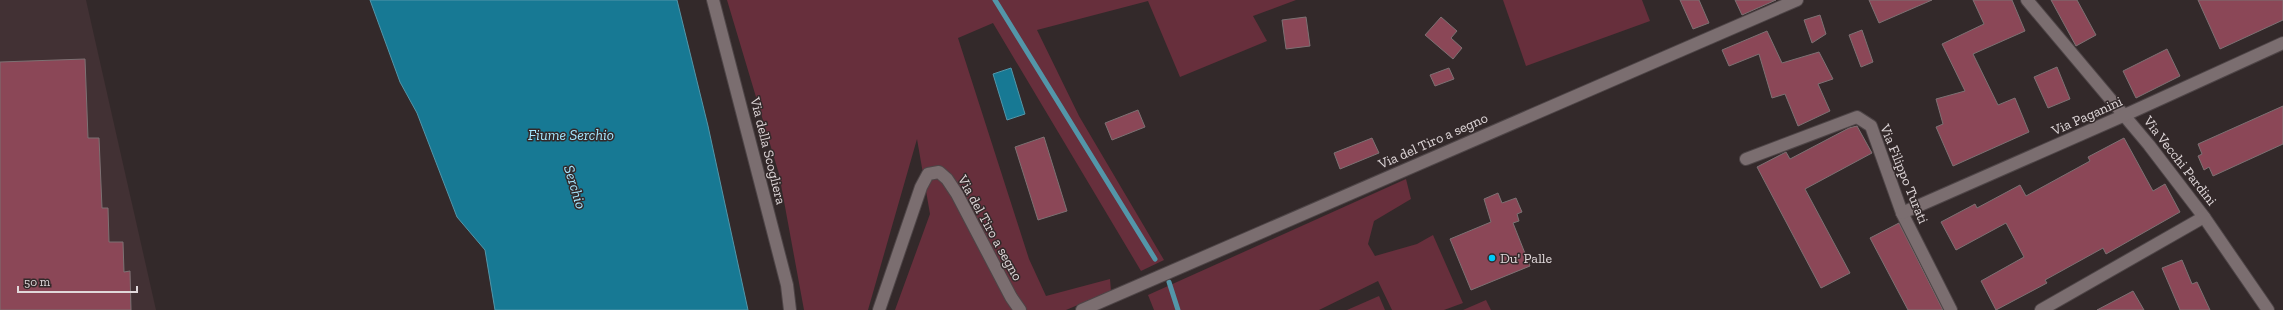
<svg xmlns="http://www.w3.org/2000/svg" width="2283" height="310" font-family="'Zilla Slab',serif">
<rect width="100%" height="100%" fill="#33292a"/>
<polygon fill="#423134" points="0,0 86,0 156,310 0,310"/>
<g fill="#672f3c">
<polygon points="727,0 1296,0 1253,16 1267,41 1180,77 1148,1 1037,30 1079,116 1164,260 1141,271 993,23 958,38 1029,259 1046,296 1110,279 1111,291 1066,310 895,310 930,214 917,139 868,310 804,310 779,174"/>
<polygon points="1503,0 1642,0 1650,21 1526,66"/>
<polygon points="1406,179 1411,199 1374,221 1368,244 1375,256 1417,244 1433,235 1463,303 1444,310 1392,310 1378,281 1319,310 1154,310 1148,295"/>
<polygon points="1379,296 1385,310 1347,310"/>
<polygon points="1486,300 1491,310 1463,310"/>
</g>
<g fill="#177994" stroke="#5396a9">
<polygon points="370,0 677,0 708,126 748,310 495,310 485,250 457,217 417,113 400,82"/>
<polygon points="1011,68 1025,114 1007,120 993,74"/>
</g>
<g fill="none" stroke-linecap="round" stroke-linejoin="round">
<g stroke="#5396a9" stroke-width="5">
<polyline points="995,0 1155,259"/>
<polyline points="1169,282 1178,310"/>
</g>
</g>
<g fill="#8b4757" stroke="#7d7173">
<polygon points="1680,0 1699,0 1709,23 1693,29"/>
<polygon points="1735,0 1776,0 1742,15"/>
<polygon points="1869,0 1932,0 1879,23"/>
<polygon points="1973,0 2012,0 2025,31 1973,54 1998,105 2015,98 2029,132 1953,166 1936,127 1943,124 1936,99 1965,91 1942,44 1984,24"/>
<polygon points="2051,0 2077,0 2096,35 2076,46"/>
<polygon points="2198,0 2283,0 2283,20 2220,49"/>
<polygon points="1820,15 1826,34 1812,43 1804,20"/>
<polygon points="1306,17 1310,46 1286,49 1282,20"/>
<polygon points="1441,17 1457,31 1451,38 1462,48 1453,59 1425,35"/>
<polygon points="1862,30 1873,62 1861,67 1849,35"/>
<polygon points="1767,31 1782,63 1819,52 1833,79 1818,84 1830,111 1798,126 1785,94 1772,98 1759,54 1729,66 1722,50"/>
<polygon points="2167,49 2180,76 2136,98 2123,71"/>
<polygon points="85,59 88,138 99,138 102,208 108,208 109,242 123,242 124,272 130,271 131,310 0,310 0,62"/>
<polygon points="2057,67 2070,99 2048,108 2034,77"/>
<polygon points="1449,68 1454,79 1435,86 1430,75"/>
<polygon points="2283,106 2283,144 2213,176 2209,167 2204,170 2198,156 2202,154 2198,144"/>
<polygon points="1138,110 1145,127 1112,140 1105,123"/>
<polygon points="1857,126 1872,153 1805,189 1850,273 1821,288 1757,167 1786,152 1790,159 1849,128"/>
<polygon points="1044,137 1067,211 1038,220 1015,147"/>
<polygon points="1372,138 1379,153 1340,169 1334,153"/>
<polygon points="2124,138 2153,191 2165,184 2180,212 2106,254 2103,248 2045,280 2047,283 1996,310 1981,281 2024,257 2006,223 1956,250 1941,222 1975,204 1977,208 2020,185 2026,196 2090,161 2088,157"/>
<polygon points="1498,193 1502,203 1516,198 1522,212 1517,214 1519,221 1513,223 1530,266 1471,290 1450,239 1491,222 1484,199"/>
<polygon points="1899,223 1943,310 1908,310 1870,238"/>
<polygon points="2182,260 2192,284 2197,282 2210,310 2180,310 2162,268"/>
<polygon points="2133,291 2144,310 2097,310"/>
</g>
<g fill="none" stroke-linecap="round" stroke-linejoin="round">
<g stroke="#4e4547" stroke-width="14">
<g id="street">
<polyline points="713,0 787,285 790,310"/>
<polyline points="2027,0 2149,145 2204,217 2268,310"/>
<polyline points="1746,159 1857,117 1871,126 1902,213 1951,310"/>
<polyline points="1902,213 2125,115 2283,43"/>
<polyline points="879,310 921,187 928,174 939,172 947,179 957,194 1011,297 1020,310"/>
<polyline points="1082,310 1797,0"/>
<polyline points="2041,310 2204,217"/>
</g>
</g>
<use href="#street" stroke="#7b6e70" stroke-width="12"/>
</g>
<circle fill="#00cbf9" stroke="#33292a" stroke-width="1.5" cx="1492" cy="258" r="4"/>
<g text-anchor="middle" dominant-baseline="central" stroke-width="3" stroke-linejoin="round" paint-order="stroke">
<g font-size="14" fill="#e0d8da" stroke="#33292a">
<text transform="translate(2087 116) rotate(-24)">Via Paganini</text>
<text transform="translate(1433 141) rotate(-24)">Via del Tiro a segno</text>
<text transform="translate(768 151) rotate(76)">Via della Scogliera</text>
<text transform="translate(2180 161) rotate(52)">Via Vecchi Pardini</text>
<text transform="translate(1904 174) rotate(68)">Via Filippo Turati</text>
<text transform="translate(990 228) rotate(61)">Via del Tiro a segno</text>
</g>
<g font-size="14" fill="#e0d8da" stroke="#33292a" text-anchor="start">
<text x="1500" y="258">Du' Palle</text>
</g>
<g font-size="15" font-style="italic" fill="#a5e7ff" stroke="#33292a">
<text x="571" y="135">Fiume Serchio</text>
<text transform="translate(575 187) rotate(73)">Serchio</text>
</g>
</g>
<path d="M18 286v6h119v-6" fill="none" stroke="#e0d8da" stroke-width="2"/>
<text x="24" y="286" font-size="12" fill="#e0d8da" stroke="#33292a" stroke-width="3" paint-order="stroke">50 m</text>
</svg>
